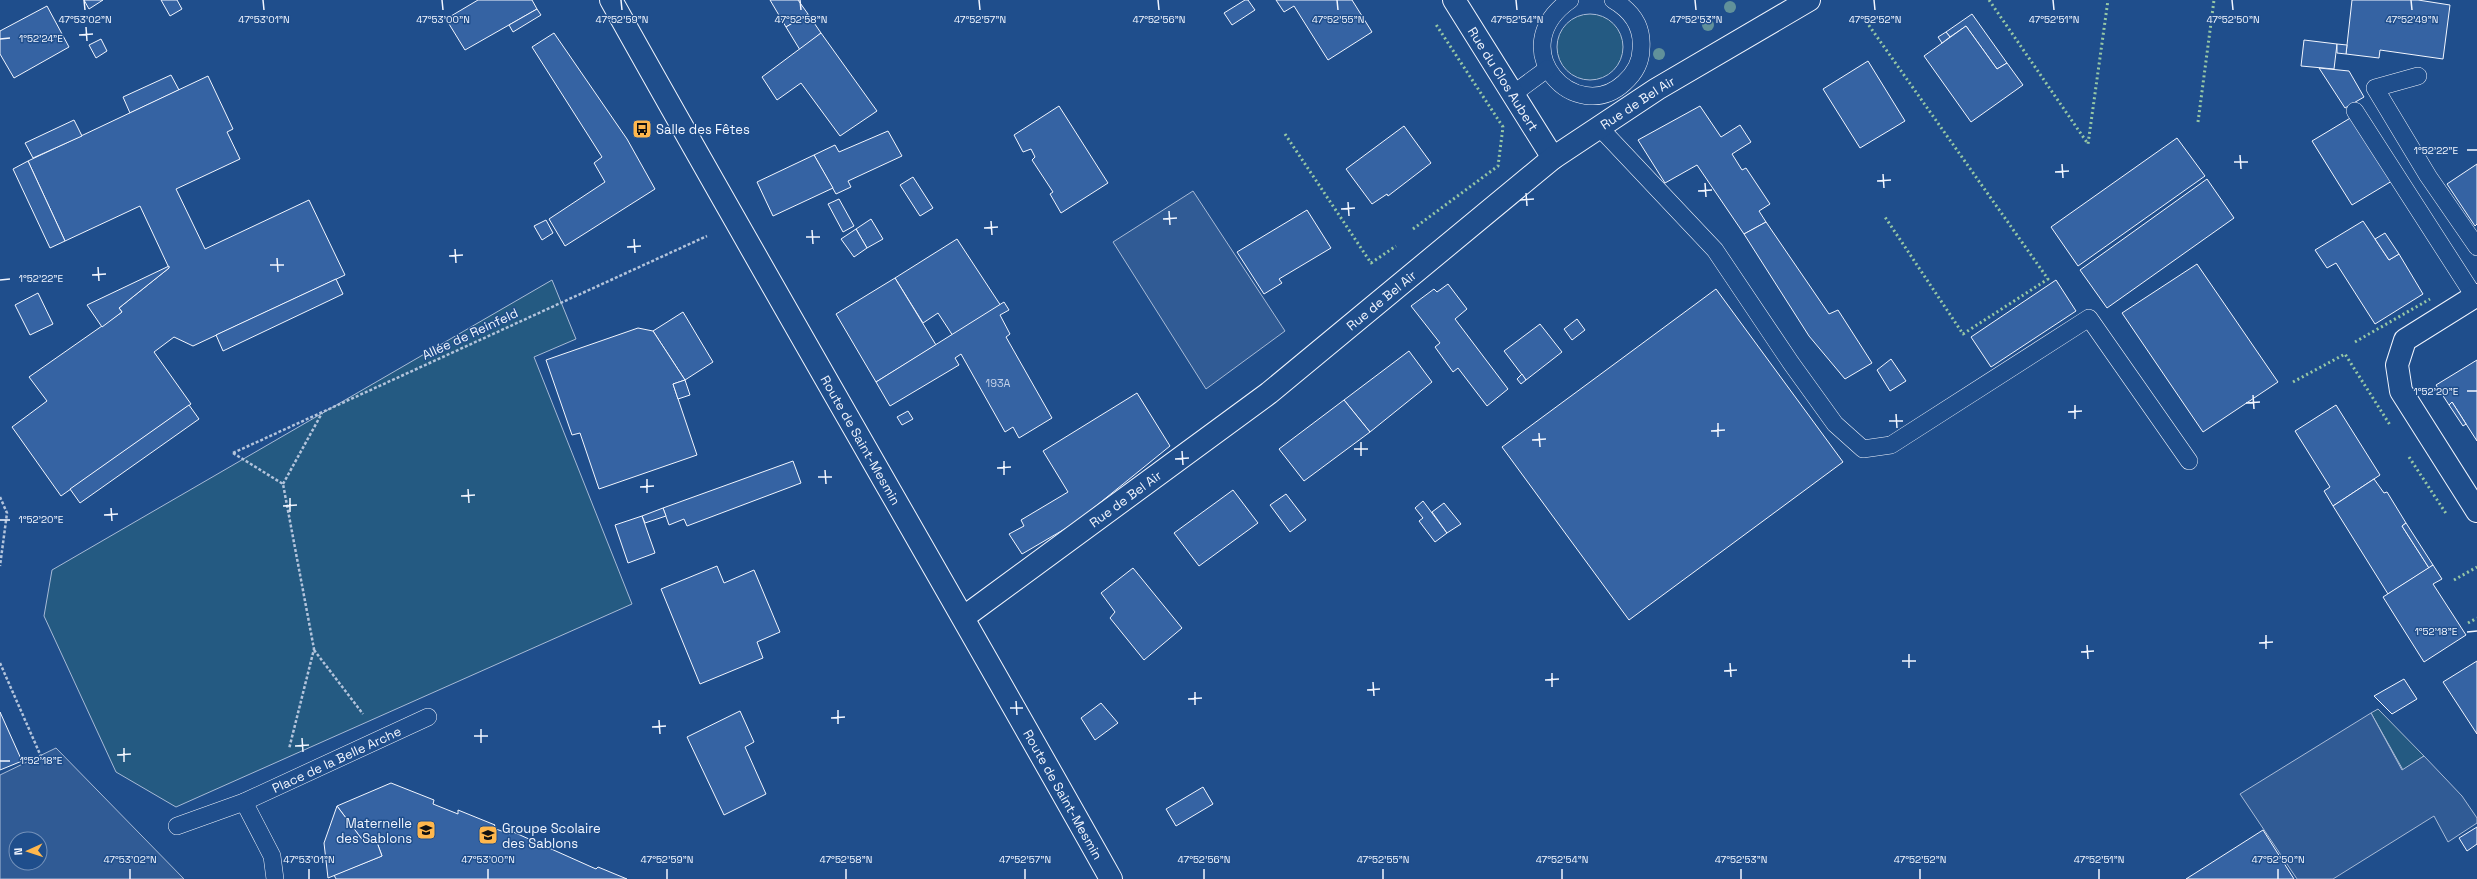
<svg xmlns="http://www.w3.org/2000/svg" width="2477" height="879" font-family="'Space Grotesk',sans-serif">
<rect width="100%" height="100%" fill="#1f4e8c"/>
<g fill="#245a82" stroke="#a8bbd7">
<circle cx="1590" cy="47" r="33"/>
<polygon points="552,280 576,339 534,357 632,604 176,807 116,772 44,616 52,570"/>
<polygon points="2378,709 2424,756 2403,770 2371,713"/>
</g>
<g fill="#305b95" stroke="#a8bbd7" fill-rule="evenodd">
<polygon points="1193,191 1285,331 1206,389 1113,242"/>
<polygon points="2371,713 2402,770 2424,756 2462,796 2477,818 2477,823 2448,842 2434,816 2333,879 2297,879 2240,794"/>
<path d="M56,748l128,131h-184v-104zM16,839h24v24h-24z"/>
</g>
<g fill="#3563a3" stroke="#f2f6ff">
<polygon points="84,0 103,0 89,9"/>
<polygon points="161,0 177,0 182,9 170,16"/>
<polygon points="478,0 532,0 537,9 465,50 446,19"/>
<polygon points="770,0 798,0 808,14 786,27"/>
<polygon points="1245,0 1248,0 1255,10 1232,25 1224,13"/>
<polygon points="1276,0 1352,0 1372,32 1328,60 1294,6 1284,12"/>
<polygon points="2352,0 2418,0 2450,5 2443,59 2380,50 2379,58 2346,54"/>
<polygon points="47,6 69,47 14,78 0,54 0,31"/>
<polygon points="537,9 541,15 513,32 509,25"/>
<polygon points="808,14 821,33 800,50 786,27"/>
<polygon points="1972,14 2007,63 1997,69 1966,26 1950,37 1946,32"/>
<polygon points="1966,26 1997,69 2007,63 2023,85 1971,122 1924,56"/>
<polygon points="1946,32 1950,37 1942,43 1938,37"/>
<polygon points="554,33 627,139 655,189 565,246 549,219 605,182 594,163 602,157 532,47"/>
<polygon points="821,33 877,111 840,136 801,83 777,100 762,77"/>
<polygon points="101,39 107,51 96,58 89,45"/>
<polygon points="2304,40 2337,44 2334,69 2301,66"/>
<polygon points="2337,44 2347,45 2346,54 2337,53"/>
<polygon points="1868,61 1905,121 1860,148 1823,89"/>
<polygon points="2319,68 2349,71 2364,97 2345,108"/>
<polygon points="171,75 179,90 130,113 123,97"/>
<polygon points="208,76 233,129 227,132 240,159 176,189 205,249 309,200 345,275 193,346 174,337 154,352 191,404 61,496 12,427 47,401 29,377 122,312 119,308 169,268 140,206 65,241 28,161"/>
<polygon points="1059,106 1108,183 1061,213 1050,194 1053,192 1032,160 1035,157 1031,149 1023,152 1014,135"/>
<polygon points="1700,106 1721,137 1740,125 1751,142 1732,154 1742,170 1746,168 1770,204 1759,211 1766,222 1744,234 1697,165 1665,183 1638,140"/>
<polygon points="2352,117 2392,181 2352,205 2312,141"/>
<polygon points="74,120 82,136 33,158 25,143"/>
<polygon points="1404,126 1431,163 1388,196 1387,194 1372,204 1346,169"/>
<polygon points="888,131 902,156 848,181 851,187 836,194 814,155 835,145 839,152"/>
<polygon points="2177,138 2205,176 2078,266 2051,227"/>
<polygon points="814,155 833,188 773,216 757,182"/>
<polygon points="28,161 65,241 50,248 13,169"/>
<polygon points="2477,164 2477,224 2475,226 2447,184"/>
<polygon points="913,177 933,208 920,216 900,185"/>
<polygon points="2207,179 2234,218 2107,308 2080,270"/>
<polygon points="839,199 854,226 843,232 828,204"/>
<polygon points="1307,210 1331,248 1279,279 1282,283 1264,294 1237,252"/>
<polygon points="871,219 883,239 867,248 856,229"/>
<polygon points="546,220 553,233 542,240 534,226"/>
<polygon points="2363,221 2389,260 2399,254 2423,294 2375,324 2336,263 2327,268 2315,250"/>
<polygon points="1766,222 1829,314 1838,310 1872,363 1845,379 1809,336 1744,234"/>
<polygon points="856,229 867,248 854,257 841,239"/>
<polygon points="2385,233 2399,254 2389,260 2375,239"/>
<polygon points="957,239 1001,306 953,336 938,313 923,323 895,278"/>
<polygon points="2197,264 2278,382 2203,432 2122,313"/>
<polygon points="169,266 169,268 119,308 122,312 102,327 87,305"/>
<polygon points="895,278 936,345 876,382 836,314"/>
<polygon points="336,279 343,294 223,351 216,335"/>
<polygon points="2056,280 2076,311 1991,367 1971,337"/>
<polygon points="1448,284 1467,309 1455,319 1508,389 1487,406 1458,368 1453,372 1435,347 1440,343 1411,306 1434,289 1437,292"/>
<polygon points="1716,289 1843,462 1629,620 1502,447"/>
<polygon points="38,293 53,324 30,335 15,305"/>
<polygon points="1004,302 1009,310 1000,315 1010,334 1006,337 1052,418 1019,438 1013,427 1005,432 961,354 955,358 959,365 890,406 876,382"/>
<polygon points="683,312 713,362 685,380 653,331"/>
<polygon points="1577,319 1585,330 1572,340 1564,329"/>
<polygon points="1540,324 1562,352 1526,380 1504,351"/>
<polygon points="638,328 653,331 685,380 673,384 697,455 599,489 580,433 572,435 546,360"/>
<polygon points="1409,351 1432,382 1370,432 1344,400"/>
<polygon points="1891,359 1906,381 1890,391 1877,370"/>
<polygon points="2477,360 2477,441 2452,402 2449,405 2436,385"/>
<polygon points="1522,374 1526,380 1521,384 1517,379"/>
<polygon points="685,380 690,395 678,399 673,384"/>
<polygon points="1137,393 1170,446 1075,523 1022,554 1009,534 1024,526 1021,520 1068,492 1043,451"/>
<polygon points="1344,400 1370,432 1304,481 1279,449"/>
<polygon points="2452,402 2466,424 2463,426 2449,405"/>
<polygon points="189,405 199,419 80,503 70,489"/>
<polygon points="2336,405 2380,475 2333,506 2324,491 2330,487 2295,431"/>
<polygon points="908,411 913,419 902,425 897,417"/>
<polygon points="793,461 801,483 687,526 684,519 669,525 663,508"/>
<polygon points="2374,479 2384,493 2387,492 2406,523 2402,526 2429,568 2388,594 2333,506"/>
<polygon points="1233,490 1258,523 1199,566 1174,533"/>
<polygon points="1286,494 1306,520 1290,532 1270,505"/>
<polygon points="1423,501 1447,533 1435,542 1419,521 1423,518 1415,508"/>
<polygon points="1444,503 1461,524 1447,533 1432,512"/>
<polygon points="663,508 666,516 645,523 642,516"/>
<polygon points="642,516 655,553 628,563 615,525"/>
<polygon points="2406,523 2433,565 2429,568 2402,526"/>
<polygon points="2433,565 2442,579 2433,584 2466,635 2424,662 2383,597"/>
<polygon points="717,566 724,583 754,570 780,632 757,642 763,658 700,684 661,589"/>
<polygon points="1133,568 1182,628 1144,660 1110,618 1115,612 1101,593"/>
<polygon points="2477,661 2477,734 2443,682"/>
<polygon points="2404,679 2417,699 2392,714 2374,696"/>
<polygon points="1101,703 1118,723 1095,740 1081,718"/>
<polygon points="740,711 754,742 745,747 766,794 724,815 687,737"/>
<polygon points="0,712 22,761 0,770"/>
<polygon points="391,783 434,800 433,804 458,814 458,810 495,825 493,828 510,834 511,831 596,869 598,867 627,879 336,879 334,875 382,856 375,837 364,842 337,806"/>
<polygon points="1203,787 1213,804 1176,826 1166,809"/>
<polygon points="337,806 364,842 375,837 382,856 328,878 324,843"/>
<polygon points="2477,827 2477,844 2467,851 2459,838"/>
<polygon points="2263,830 2294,879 2186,879"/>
</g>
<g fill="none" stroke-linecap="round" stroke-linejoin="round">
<g stroke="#f2f6ff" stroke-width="18">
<g id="lane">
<path d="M1570,0c-69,49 6,127 54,83 10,-9 17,-20 17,-34 2,-22 -9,-38 -28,-49"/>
<polyline points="2418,76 2375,88 2428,176 2477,247"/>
<polyline points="1513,94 1547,69"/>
<polyline points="2355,111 2474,296"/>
<polyline points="1599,127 1715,250 1791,363 1835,424 1863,449 1891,445 2089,318 2189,461"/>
<polyline points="244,802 272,856 275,879"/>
<path id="s1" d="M177,826l67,-24 184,-85"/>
</g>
</g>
<g stroke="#f2f6ff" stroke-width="24">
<g id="street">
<path id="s2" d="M1454,0l99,158"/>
<polyline points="2477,295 2405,340 2397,365 2401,391 2477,511"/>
<path id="s3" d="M964,617l305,-224 284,-235 104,-69 152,-89"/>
</g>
</g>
<g stroke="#f2f6ff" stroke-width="24">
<g id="secondary">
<path id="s4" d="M611,0c164,294 335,585 500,879"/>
</g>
</g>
<g stroke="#b3c4dc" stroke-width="2.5" stroke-dasharray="3 2" stroke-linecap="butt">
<polyline points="233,453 707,236"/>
<polyline points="233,453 283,484 314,649 289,749"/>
<polyline points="283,484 322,413"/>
<polyline points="0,497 7,513 0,566"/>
<polyline points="314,650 363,714"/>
<polyline points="0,663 43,761"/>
</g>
<use href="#lane" stroke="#1f4e8c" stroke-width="17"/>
<use href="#street" stroke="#1f4e8c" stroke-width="22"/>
<use href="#secondary" stroke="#1f4e8c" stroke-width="22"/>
<g stroke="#97c8a6" stroke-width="3" stroke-dasharray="2 3" stroke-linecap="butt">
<polyline points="1989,0 2088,144 2108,0"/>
<polyline points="1863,17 2048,279 1963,334 1885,217"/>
<polyline points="2198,122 2214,0"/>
<polyline points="1285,134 1371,263 1396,246"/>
<polyline points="1413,229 1498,166 1503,127 1435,23"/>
<polyline points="2355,342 2430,299"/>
<polyline points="2293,382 2345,354 2390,425"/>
<polyline points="2409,457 2447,515"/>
<polyline points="2454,580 2477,567"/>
<polyline points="2468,623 2477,618"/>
</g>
</g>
<g fill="#61919a">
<circle cx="1730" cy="7" r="6"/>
<circle cx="1708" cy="25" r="6"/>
<circle cx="1659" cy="54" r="6"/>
</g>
<path fill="none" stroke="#f2f6ff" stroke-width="1.5" d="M84,0l1,10M263,0l1,10M442,0l1,10M621,0l1,10M800,0l1,10M979,0l1,10M1158,0l1,10M1337,0l1,10M1516,0l1,10M1695,0l1,10M1874,0l1,10M2053,0l1,10M2232,0l1,10M2411,0l1,10M86,27l1,14M79,35l14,-1M0,39l10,-1M2467,150h10M2240,155l1,14M2234,162h14M2062,164l1,14M2055,172l14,-1M1883,174l1,14M1877,181l14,-1M1705,183l1,14M1698,191l14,-1M1526,193l1,13M1520,200l14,-1M1348,202l1,14M1341,209l14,-1M1169,211l1,14M1163,219l14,-1M991,221l1,14M984,228l14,-1M812,230l1,14M806,237h14M634,239l1,14M627,247l14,-1M455,249l1,14M449,256l14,-1M277,258l1,14M270,265h14M98,267l1,14M92,275l14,-1M0,280l10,-1M2467,391h10M2253,395l1,14M2246,403l14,-1M2075,405v14M2068,412l14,-1M1896,414l1,14M1889,421h14M1718,423v14M1711,431l14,-1M1539,433l1,14M1532,440l14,-1M1361,442v14M1354,449h14M1182,451l1,14M1175,459l14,-1M1004,461v14M997,468l14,-1M825,470l1,14M818,477h14M647,479v14M640,487l14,-1M468,489l1,14M461,496l14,-1M290,498v14M283,506l14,-1M111,508l1,13M104,515l14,-1M0,520h10M2467,632l10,-1M2266,635v14M2259,643l14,-1M2087,645l1,14M2081,652l13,-1M1909,654v14M1902,661h14M1730,663l1,14M1724,671l13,-1M1552,673v14M1545,680l14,-1M1373,682l1,14M1367,690l13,-1M1195,692v13M1188,699l14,-1M1016,701l1,14M1010,708h13M838,710v14M831,718l14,-1M659,720l1,14M652,727l14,-1M481,729v14M474,736h14M302,738l1,14M295,746l14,-1M124,748v14M117,755l14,-1M0,761h10M130,869v10M309,869v10M488,869v10M667,869v10M846,869v10M1025,869v10M1204,869v10M1383,869v10M1562,869v10M1741,869v10M1920,869v10M2099,869v10M2278,869v10"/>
<defs>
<g id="bus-square" transform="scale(1)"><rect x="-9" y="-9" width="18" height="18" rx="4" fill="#ffb74d" stroke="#1f4e8c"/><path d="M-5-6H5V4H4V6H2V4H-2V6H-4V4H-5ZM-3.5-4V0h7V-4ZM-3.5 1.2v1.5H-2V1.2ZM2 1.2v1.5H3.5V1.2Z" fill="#111"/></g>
<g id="school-square" transform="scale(1)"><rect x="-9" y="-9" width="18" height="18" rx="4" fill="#ffb74d" stroke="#1f4e8c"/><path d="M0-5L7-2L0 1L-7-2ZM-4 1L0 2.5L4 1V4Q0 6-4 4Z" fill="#111"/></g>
</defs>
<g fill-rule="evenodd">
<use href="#bus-square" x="642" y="129"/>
<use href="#school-square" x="426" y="830"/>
<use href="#school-square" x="488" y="835"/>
</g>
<g text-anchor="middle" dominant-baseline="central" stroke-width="3" stroke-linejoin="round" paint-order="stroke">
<g font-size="11" fill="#c3d1e8">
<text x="998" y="383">193A</text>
</g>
<g font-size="13" fill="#f2f6ff" stroke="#1f4e8c">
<text stroke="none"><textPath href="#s2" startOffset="93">Rue du Clos Aubert</textPath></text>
<text stroke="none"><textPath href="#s3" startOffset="848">Rue de Bel Air</textPath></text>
<text stroke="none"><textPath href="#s3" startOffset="524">Rue de Bel Air</textPath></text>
<text transform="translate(470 334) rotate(-25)">Allée de Reinfeld</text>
<text stroke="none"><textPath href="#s4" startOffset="506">Route de Saint-Mesmin</textPath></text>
<text stroke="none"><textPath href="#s3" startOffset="200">Rue de Bel Air</textPath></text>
<text stroke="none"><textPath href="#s1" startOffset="173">Place de la Belle Arche</textPath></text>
<text stroke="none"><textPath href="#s4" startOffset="914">Route de Saint-Mesmin</textPath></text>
</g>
<g font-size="13" fill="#f2f6ff" stroke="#1f4e8c" text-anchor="start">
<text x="656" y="129">Salle des Fêtes</text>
<text x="412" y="823" text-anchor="end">Maternelle<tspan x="412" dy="15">des Sablons</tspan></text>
<text x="502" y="828">Groupe Scolaire<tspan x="502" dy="15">des Sablons</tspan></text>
</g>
</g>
<g font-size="10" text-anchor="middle" fill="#f2f6ff" stroke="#1f4e8c" stroke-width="3" stroke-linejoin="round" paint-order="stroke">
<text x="85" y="23">47°53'02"N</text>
<text x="264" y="23">47°53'01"N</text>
<text x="443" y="23">47°53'00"N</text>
<text x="622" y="23">47°52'59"N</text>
<text x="801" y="23">47°52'58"N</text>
<text x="980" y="23">47°52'57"N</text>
<text x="1159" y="23">47°52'56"N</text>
<text x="1338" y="23">47°52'55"N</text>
<text x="1517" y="23">47°52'54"N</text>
<text x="1696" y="23">47°52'53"N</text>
<text x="1875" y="23">47°52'52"N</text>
<text x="2054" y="23">47°52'51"N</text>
<text x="2233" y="23">47°52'50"N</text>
<text x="2412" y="23">47°52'49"N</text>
<text x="41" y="42">1°52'24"E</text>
<text x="2436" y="154">1°52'22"E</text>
<text x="41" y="282">1°52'22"E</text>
<text x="2436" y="395">1°52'20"E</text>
<text x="41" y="523">1°52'20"E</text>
<text x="2436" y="635">1°52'18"E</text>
<text x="41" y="764">1°52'18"E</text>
<text x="130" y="863">47°53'02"N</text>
<text x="309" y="863">47°53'01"N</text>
<text x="488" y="863">47°53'00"N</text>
<text x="667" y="863">47°52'59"N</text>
<text x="846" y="863">47°52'58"N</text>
<text x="1025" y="863">47°52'57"N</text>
<text x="1204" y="863">47°52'56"N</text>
<text x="1383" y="863">47°52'55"N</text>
<text x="1562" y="863">47°52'54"N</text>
<text x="1741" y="863">47°52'53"N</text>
<text x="1920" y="863">47°52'52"N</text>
<text x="2099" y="863">47°52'51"N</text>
<text x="2278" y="863">47°52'50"N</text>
</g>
<g transform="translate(28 851) rotate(267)"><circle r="19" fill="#1f4e8c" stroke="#7391ba"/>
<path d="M0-3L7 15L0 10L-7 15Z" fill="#ffb74d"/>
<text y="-6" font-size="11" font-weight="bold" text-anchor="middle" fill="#f2f6ff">N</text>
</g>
</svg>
